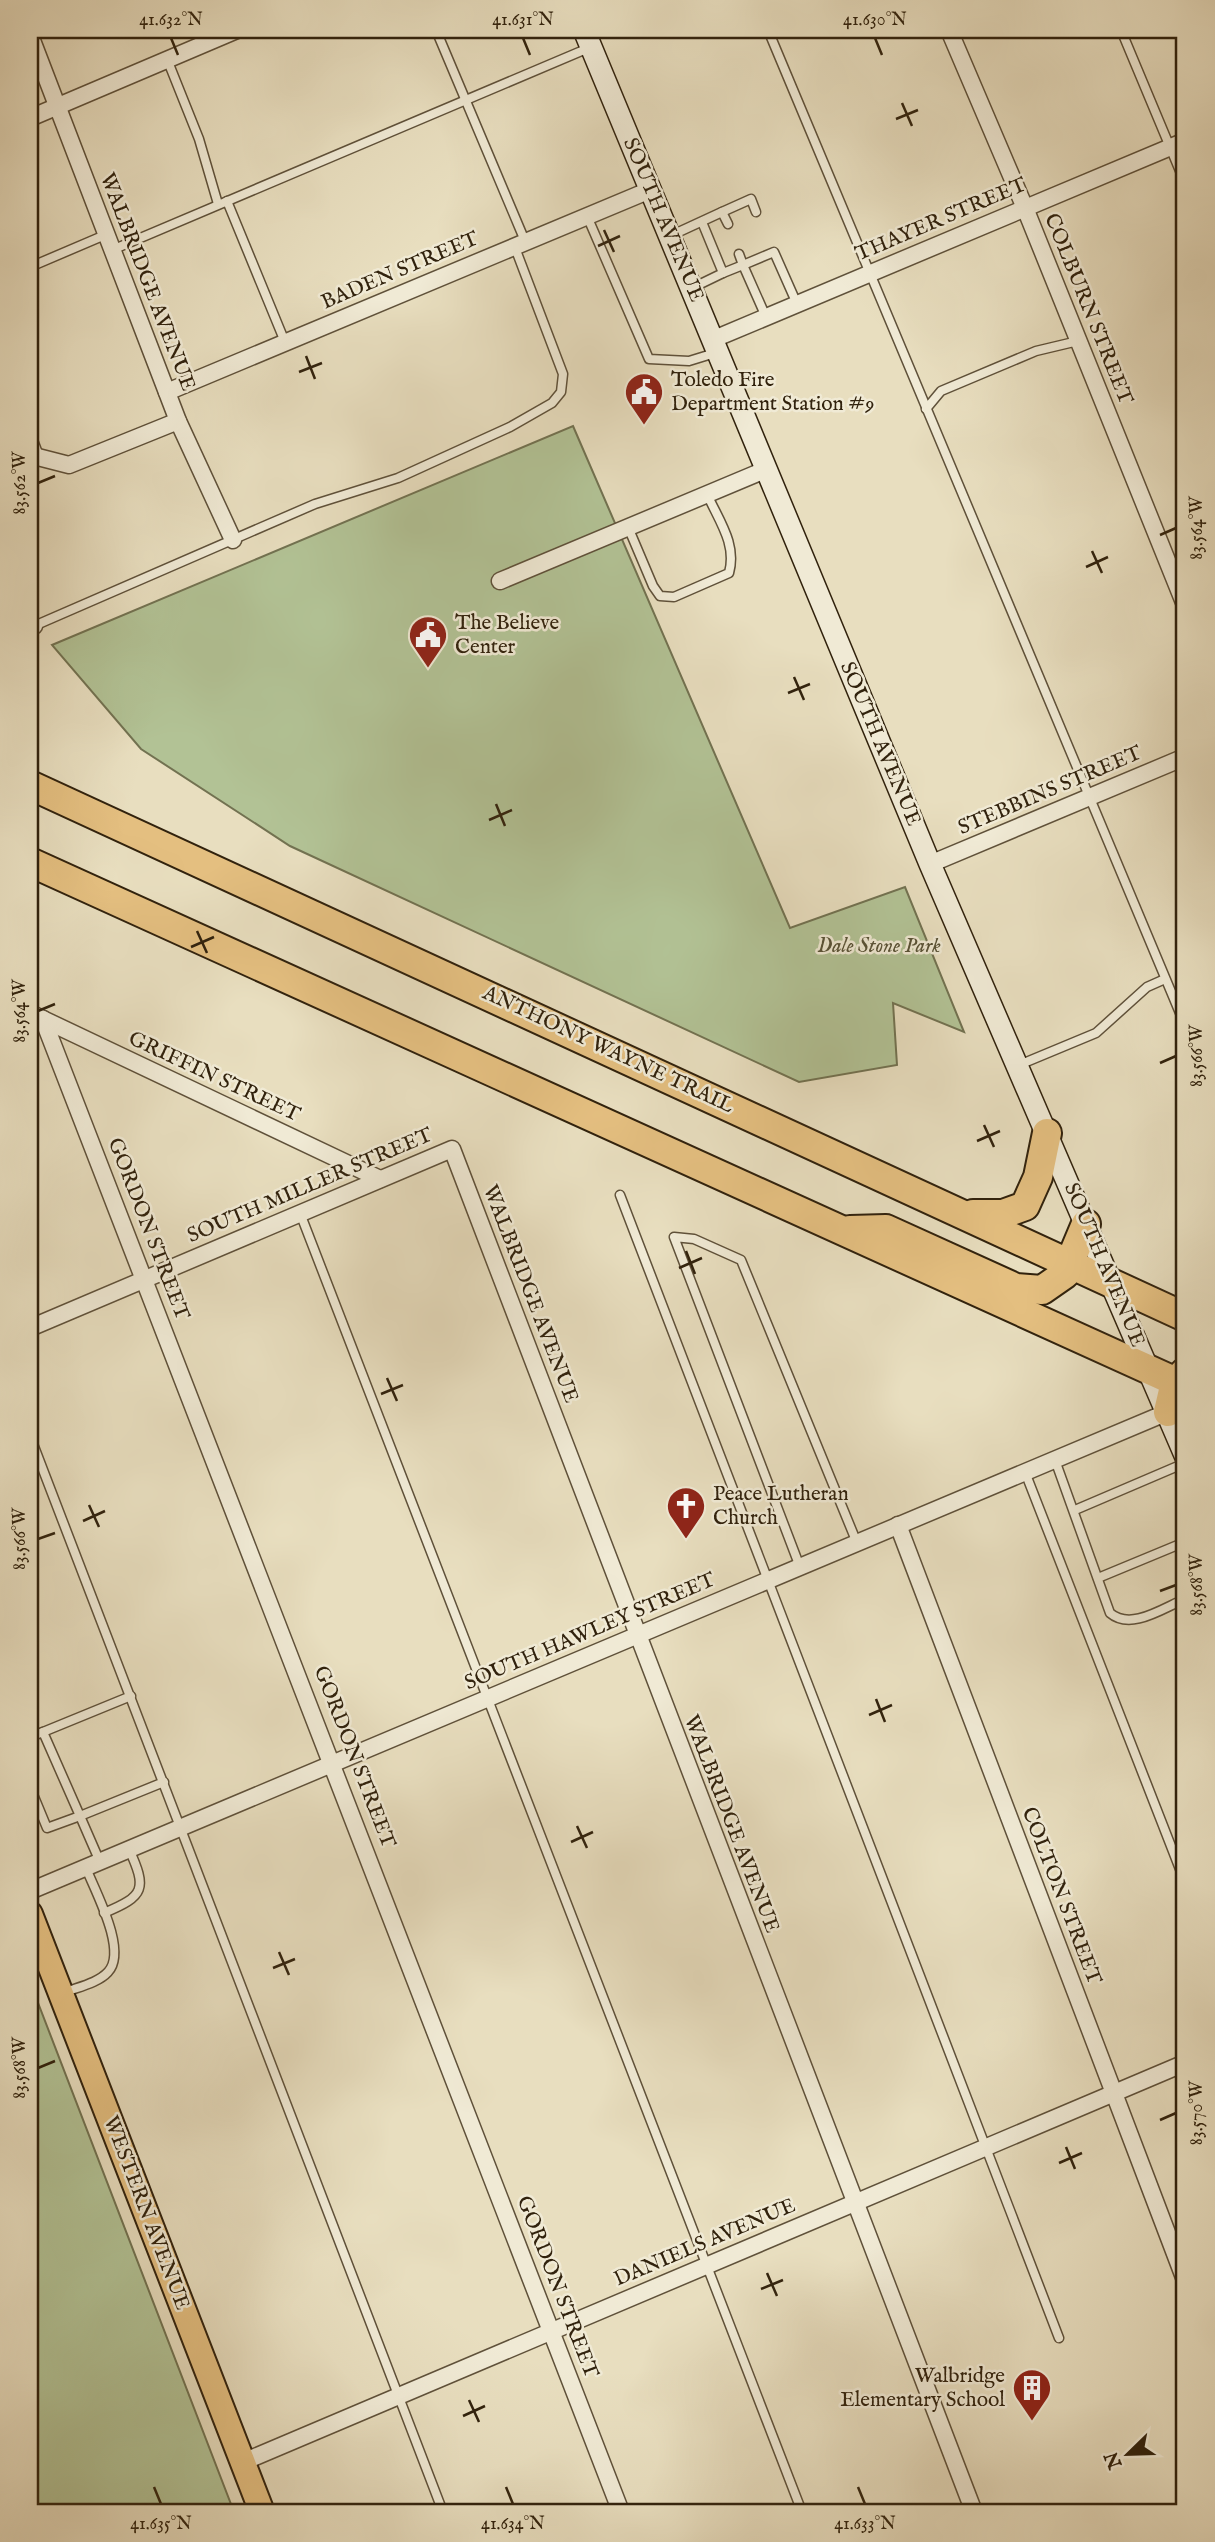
<svg xmlns="http://www.w3.org/2000/svg" width="1215" height="2542" font-family="'IM FELL English',serif">
<rect width="100%" height="100%" fill="#e8debf"/>
<filter id="stains"><feTurbulence type="fractalNoise" baseFrequency=".00286" numOctaves="4"/><feColorMatrix values="0 0 0 0 .2 0 0 0 0 .09 0 0 0 0 .02 0 0 0 .5 -.17"/></filter>
<radialGradient id="worn" r=".72"><stop offset=".6" stop-color="#630" stop-opacity="0"/><stop offset="1" stop-color="#630" stop-opacity=".3"/></radialGradient>
<g fill="#b2c295" stroke="#727251" stroke-width="2">
<polygon points="573,426 790,928 905,887 964,1032 893,1003 897,1065 799,1082 290,846 141,749 52,645"/>
<polygon points="30,1982 234,2512 30,2512"/>
</g>
<g fill="none" stroke-linecap="round" stroke-linejoin="round">
<g stroke="#5f513a" stroke-width="11">
<g id="lane">
<polyline points="436,30 525,241"/>
<polyline points="768,30 1185,1025"/>
<polyline points="1121,30 1185,183"/>
<polyline points="167,59 199,139 218,204"/>
<polyline points="227,201 285,342"/>
<polyline points="722,212 751,199 756,212"/>
<polyline points="587,216 649,359 689,361 715,353"/>
<polyline points="702,222 723,273 743,265 739,254"/>
<polyline points="670,236 722,212 728,224"/>
<polyline points="112,250 591,47"/>
<polyline points="30,267 105,235"/>
<polyline points="692,288 723,273"/>
<polyline points="766,317 743,265 774,252 797,304"/>
<polyline points="926,409 941,391 1036,351 1078,341"/>
<polyline points="30,432 39,456"/>
<path d="M628,527l25,59 7,10 14,1 55,-24c8,-29 -10,-52 -22,-79"/>
<polyline points="34,626 315,504 398,478 510,427 552,403 561,392 563,374 514,245"/>
<polyline points="1019,1065 1096,1033 1147,987 1165,979"/>
<polyline points="620,1195 1059,2338"/>
<polyline points="300,1213 802,2512"/>
<polyline points="30,1436 443,2512"/>
<path d="M1055,1460l55,153c21,18 53,-5 75,-14"/>
<polyline points="1025,1472 1185,1882"/>
<polyline points="1075,1510 1185,1463"/>
<polyline points="800,1567 674,1237 694,1239 741,1260 857,1543"/>
<polyline points="1098,1578 1185,1542"/>
<polyline points="30,1737 43,1732"/>
<polyline points="30,1787 47,1828 80,1816 43,1732 131,1696"/>
<polyline points="100,1862 80,1816 164,1782"/>
<path d="M104,1913c41,-17 43,-24 25,-64"/>
<path d="M63,1993c15,-6 35,-10 45,-21 20,-21 -13,-81 -22,-104"/>
</g>
</g>
<g stroke="#5f513a" stroke-width="19">
<g id="street">
<polyline points="949,30 1025,208 1185,605"/>
<polyline points="30,35 178,421 233,540"/>
<polyline points="30,118 237,30"/>
<polyline points="714,339 1185,141"/>
<polyline points="167,392 650,190"/>
<polyline points="30,455 69,465 178,421"/>
<polyline points="500,581 765,470"/>
<polyline points="30,624 34,626"/>
<polyline points="930,864 1185,757"/>
<polyline points="30,1013 380,1179"/>
<polyline points="43,1019 621,2512"/>
<polyline points="30,1328 452,1149 974,2512"/>
<polyline points="898,1525 1185,2280"/>
<polyline points="30,1891 1168,1412"/>
<polyline points="243,2462 1185,2063"/>
</g>
</g>
<g stroke="#31220d" stroke-width="24">
<polyline id="secondary" points="584,30 930,864 1185,1455"/>
</g>
<g stroke="#31220d" stroke-width="28">
<polyline id="primary" points="30,1914 262,2512"/>
</g>
<g stroke="#31220d" stroke-width="32">
<g id="highway">
<polyline points="30,785 1185,1317"/>
<polyline points="30,862 1185,1386"/>
<polyline points="973,1214 1003,1214 1025,1206 1038,1177 1047,1133"/>
<polyline points="850,1230 886,1229 1016,1288 1042,1290 1065,1274 1086,1224"/>
<polyline points="1168,1412 1175,1382 1185,1372"/>
</g>
</g>
<use href="#lane" stroke="#f0ead5" stroke-width="8"/>
<use href="#street" stroke="#f0ead5" stroke-width="16"/>
<use href="#secondary" stroke="#f0ead5" stroke-width="21"/>
<use href="#primary" stroke="#e4bf80" stroke-width="24"/>
<use href="#highway" stroke="#e4bf80" stroke-width="28"/>
</g>
<path fill="none" stroke="#31220d" stroke-width="2.5" d="M171,38l7,17M523,38l7,17M875,38l7,17M902,103l10,23M896,119l22,-9M604,230l10,22M598,246l22,-10M306,356l9,23M299,372l23,-9M38,483l17,-7M1160,535l16,-7M1092,551l10,22M1086,567l22,-10M794,677l10,23M788,693l22,-9M496,804l9,22M489,820l23,-10M197,931l10,22M191,947l23,-10M38,1011l17,-7M1160,1063l16,-7M984,1125l10,22M977,1141l23,-10M686,1251l9,23M679,1268l23,-10M387,1378l10,23M381,1394l22,-9M89,1505l10,22M83,1521l22,-10M38,1539l17,-6M1160,1591l16,-6M876,1699l9,23M869,1715l23,-10M577,1826l10,22M571,1842l22,-10M279,1952l10,23M273,1968l22,-9M38,2068l17,-7M1160,2120l16,-7M1066,2147l9,22M1059,2163l23,-10M767,2273l10,23M761,2289l22,-9M469,2400l10,22M463,2416l22,-10M154,2487l7,17M506,2487l7,17M858,2487l7,17"/>
<defs>
<g id="civic-pin" transform="scale(2.0125)"><path d="M0 17L-7.5 6A9.5 9.5 0 1 1 7.5 6Z" fill="#8f2418" stroke="#f0ead5"/><path d="M-.6-6.5H3V-4.5H.6V-3L4-1V1h2V6H-6V1h2V-1L-.6-3ZM-1.2 2.5V6h2.4V2.5Z" fill="#fff"/></g>
<g id="church-pin" transform="scale(2.0125)"><path d="M0 17L-7.5 6A9.5 9.5 0 1 1 7.5 6Z" fill="#8f2418" stroke="#f0ead5"/><path d="M-1.2-6h2.4v3.5h3.3v2.4h-3.3V6h-2.4V-.1h-3.3v-2.4h3.3Z" fill="#fff"/></g>
<g id="building-pin" transform="scale(2.0125)"><path d="M0 17L-7.5 6A9.5 9.5 0 1 1 7.5 6Z" fill="#8f2418" stroke="#f0ead5"/><path d="M-4-6H4V6H1V3H-1V6H-4ZM-2.5-4.3h1.7v1.8h-1.7ZM.8-4.3h1.7v1.8H.8ZM-2.5-1h1.7V.8h-1.7ZM.8-1h1.7V.8H.8Z" fill="#fff"/></g>
</defs>
<g fill-rule="evenodd">
<use href="#civic-pin" x="644" y="392"/>
<use href="#civic-pin" x="428" y="635"/>
<use href="#church-pin" x="686" y="1506"/>
<use href="#building-pin" x="1032" y="2388"/>
</g>
<g text-anchor="middle" dominant-baseline="central" stroke-width="5" stroke-linejoin="round" paint-order="stroke">
<g font-size="21" fill="#31220d" stroke="#f0ead5">
<text transform="translate(663 220) rotate(67)">SOUTH AVENUE</text>
<text transform="translate(941 220) rotate(-23)">THAYER STREET</text>
<text transform="translate(400 271) rotate(-23)">BADEN STREET</text>
<text transform="translate(147 282) rotate(69)">WALBRIDGE AVENUE</text>
<text transform="translate(1088 309) rotate(68)">COLBURN STREET</text>
<text transform="translate(880 744) rotate(67)">SOUTH AVENUE</text>
<text transform="translate(1050 791) rotate(-23)">STEBBINS STREET</text>
<text transform="translate(608 1050) rotate(25)">ANTHONY WAYNE TRAIL</text>
<text transform="translate(214 1077) rotate(25)">GRIFFIN STREET</text>
<text transform="translate(310 1186) rotate(-23)">SOUTH MILLER STREET</text>
<text transform="translate(148 1229) rotate(69)">GORDON STREET</text>
<text transform="translate(1104 1265) rotate(67)">SOUTH AVENUE</text>
<text transform="translate(530 1294) rotate(69)">WALBRIDGE AVENUE</text>
<text transform="translate(590 1632) rotate(-23)">SOUTH HAWLEY STREET</text>
<text transform="translate(354 1757) rotate(69)">GORDON STREET</text>
<text transform="translate(731 1824) rotate(69)">WALBRIDGE AVENUE</text>
<text transform="translate(1061 1896) rotate(69)">COLTON STREET</text>
<text transform="translate(146 2213) rotate(69)">WESTERN AVENUE</text>
<text transform="translate(705 2243) rotate(-23)">DANIELS AVENUE</text>
<text transform="translate(557 2287) rotate(69)">GORDON STREET</text>
</g>
<g font-size="21" fill="#31220d" stroke="#f0ead5" text-anchor="start">
<text x="671" y="380">Toledo Fire<tspan x="671" dy="24">Department Station #9</tspan></text>
<text x="455" y="623">The Believe<tspan x="455" dy="24">Center</tspan></text>
<text x="713" y="1494">Peace Lutheran<tspan x="713" dy="24">Church</tspan></text>
<text x="1005" y="2376" text-anchor="end">Walbridge<tspan x="1005" dy="24">Elementary School</tspan></text>
</g>
<g font-size="21" font-style="italic" fill="#585236" stroke="#f0ead5">
<text x="879" y="946">Dale Stone Park</text>
</g>
</g>
<rect width="1215" height="2542" fill="none" stroke="#e8debf" stroke-width="77"/>
<g transform="translate(1128 2454) rotate(247)" stroke="#f0ead5" stroke-width="5" paint-order="stroke">
<path d="M0-5L12 26L0 18L-12 26Z" fill="#31220d"/>
<text y="-10" font-size="19" font-weight="bold" text-anchor="middle" fill="#31220d">N</text>
</g>
<rect x="38" y="38" width="1138" height="2466" fill="none" stroke="#31220d" stroke-width="2.5"/>
<g font-size="18" text-anchor="middle" fill="#31220d">
<text x="171" y="25">41.632°N</text>
<text x="523" y="25">41.631°N</text>
<text x="875" y="25">41.630°N</text>
<text transform="translate(19 483) rotate(-90)" y="6">83.562°W</text>
<text transform="translate(1196 528) rotate(-90)" y="6">83.564°W</text>
<text transform="translate(19 1011) rotate(-90)" y="6">83.564°W</text>
<text transform="translate(1196 1056) rotate(-90)" y="6">83.566°W</text>
<text transform="translate(19 1539) rotate(-90)" y="6">83.566°W</text>
<text transform="translate(1196 1585) rotate(-90)" y="6">83.568°W</text>
<text transform="translate(19 2068) rotate(-90)" y="6">83.568°W</text>
<text transform="translate(1196 2113) rotate(-90)" y="6">83.570°W</text>
<text x="161" y="2529">41.635°N</text>
<text x="513" y="2529">41.634°N</text>
<text x="865" y="2529">41.633°N</text>
</g>
<rect width="100%" height="100%" filter="url(#stains)"/>
<rect width="100%" height="100%" fill="url(#worn)"/>
</svg>
